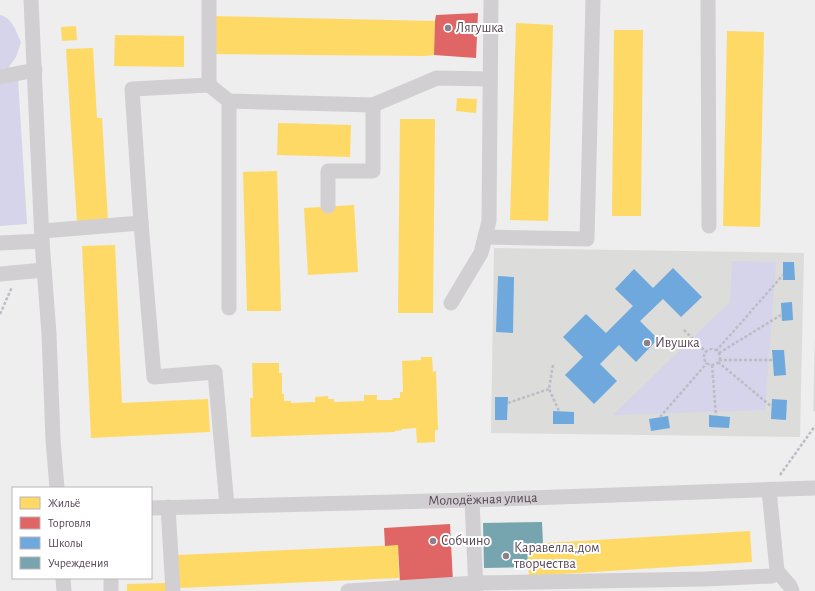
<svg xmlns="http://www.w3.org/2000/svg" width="815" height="591" font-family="'Alegreya Sans',sans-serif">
<rect width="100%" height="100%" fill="#edeeed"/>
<g fill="#dcdcdb">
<polygon points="494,248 804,253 800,437 491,433"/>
<polygon points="815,334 815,411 813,411"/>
</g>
<g fill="#d5d4ea">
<path d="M0,15c13,3 16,17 21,27l-5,15 -8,11 -8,1z"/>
<polygon points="18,80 27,224 0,226 0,84"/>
<polygon points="732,261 776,262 765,410 613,415 730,302"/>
</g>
<g fill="#ffd966">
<polygon points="212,16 435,21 434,55 425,56 212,54"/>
<polygon points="516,23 553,25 548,221 510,220"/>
<polygon points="76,26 77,40 62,41 61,27"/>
<polygon points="614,30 643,30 641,216 612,216"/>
<polygon points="727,31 764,32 760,227 723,226"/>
<polygon points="115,35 184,36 184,67 114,66"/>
<polygon points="93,48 97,118 102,118 108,221 77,223 66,49"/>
<polygon points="457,98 477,99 476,113 456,111"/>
<polygon points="400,119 435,119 433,313 398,313"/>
<polygon points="278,123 351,125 350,157 277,155"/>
<polygon points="277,171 281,311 247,311 243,172"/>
<polygon points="354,205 358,272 308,275 304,208"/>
<polygon points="115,245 122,403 208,399 210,432 91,438 82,246"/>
<polygon points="421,357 432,357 433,372 436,371 438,430 435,430 435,442 417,443 416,428 402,429 402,430 395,431 395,432 251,437 250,398 253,398 252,363 279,363 279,373 282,373 282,394 284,394 284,401 291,401 291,403 315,402 315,397 328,396 328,399 334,399 334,402 364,401 364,395 377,395 377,400 393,400 392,398 400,398 400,392 403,392 402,361 421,360"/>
<polygon points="750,531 752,562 529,576 527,544"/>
<polygon points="398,545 399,578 179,588 178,555"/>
<polygon points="167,583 167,591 127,591 127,584"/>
</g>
<g fill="#e06666">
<polygon points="478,13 476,58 434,55 435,21 436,15"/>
<polygon points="450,524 453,582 400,584 398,545 385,546 384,528"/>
</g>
<g fill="#6fa8dc">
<polygon points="783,262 794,262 795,280 783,280"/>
<polygon points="673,268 702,297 681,317 663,299 640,321 658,339 636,362 619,345 600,364 617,381 594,404 565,375 583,357 563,337 586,314 606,333 633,306 615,289 634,269 653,288"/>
<polygon points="498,276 514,277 513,333 496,332"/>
<polygon points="792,302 793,320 782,321 781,303"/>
<polygon points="772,350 784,350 786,375 774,376"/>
<polygon points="495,397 508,397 507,420 495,420"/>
<polygon points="772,399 787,400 786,420 771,419"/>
<polygon points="553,411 574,412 574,424 553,424"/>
<polygon points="709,415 730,417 729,428 709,427"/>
<polygon points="668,416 670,428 651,431 649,419"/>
</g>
<polygon fill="#76a5af" points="542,522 543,544 527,544 528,567 484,568 483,523"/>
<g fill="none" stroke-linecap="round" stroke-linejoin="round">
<g stroke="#bfbbc6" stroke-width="2.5" stroke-dasharray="3 2" stroke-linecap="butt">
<polyline points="0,314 12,287"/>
<polyline points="684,330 706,352"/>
<circle cx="712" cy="357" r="8"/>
<polyline points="716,351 783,275"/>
<polyline points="719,353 781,315"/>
<polyline points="719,360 773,360"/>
<polyline points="718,362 772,407"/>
<polyline points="553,365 549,389 559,411"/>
<polyline points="712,365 716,416"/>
<polyline points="508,403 549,389"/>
<polyline points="660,417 707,363"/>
<polyline points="780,475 815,426"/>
</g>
<g stroke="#d2cfd2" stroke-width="15">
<polyline points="31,0 42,241 49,334 53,440 57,488"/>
<polyline points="708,0 709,226"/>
<polyline points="0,77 35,70"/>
<polyline points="209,85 229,101 373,105 437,78 490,79"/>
<polyline points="229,101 229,308"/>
<polyline points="328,206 328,171 373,171 373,105"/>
<polyline points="141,223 132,89 209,85 209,0"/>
<polyline points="42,231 141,223 154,377 215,372 227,506"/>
<polyline points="485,237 587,239 593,0"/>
<polyline points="0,243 42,241"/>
<polyline points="0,274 44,270"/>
<polyline points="451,303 481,253 489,221 491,0"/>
<polyline points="472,500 476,591"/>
<polyline points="168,507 173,591"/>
<path id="s1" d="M151,508l321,-8 343,-12"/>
<polyline points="777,571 790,586 792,591"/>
<polyline points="63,578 64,591"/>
<polyline points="111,578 111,591"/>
<polyline points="348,591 476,583 705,579 772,576 777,571 769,490"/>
</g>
</g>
<g fill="#8c818a" stroke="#fff" stroke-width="1.5">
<circle cx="448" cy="28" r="4"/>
<circle cx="647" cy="343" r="4"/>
<circle cx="433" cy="541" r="4"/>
<circle cx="506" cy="556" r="4"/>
</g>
<g text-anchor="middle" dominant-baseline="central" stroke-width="4" stroke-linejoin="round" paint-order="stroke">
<g font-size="14" fill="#574755" stroke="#fff" text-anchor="start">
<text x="456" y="28">Лягушка</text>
<text x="655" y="343">Ивушка</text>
<text x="441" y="541">Собчино</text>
<text x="514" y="548">Каравелла,дом<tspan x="514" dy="16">творчества</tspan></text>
</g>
<g font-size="14" fill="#574755" stroke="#fff">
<text stroke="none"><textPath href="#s1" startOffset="332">Молодёжная улица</textPath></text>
</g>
</g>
<rect x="12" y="487" width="140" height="92" fill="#ffffff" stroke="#bcb5bb"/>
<rect x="20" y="497" width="20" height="12" fill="#ffd966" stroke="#bcb5bb"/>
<text x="48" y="507" font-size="12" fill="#574755">Жильё</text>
<rect x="20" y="517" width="20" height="12" fill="#e06666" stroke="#bcb5bb"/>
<text x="48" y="527" font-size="12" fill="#574755">Торговля</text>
<rect x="20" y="537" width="20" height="12" fill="#6fa8dc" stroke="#bcb5bb"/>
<text x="48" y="547" font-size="12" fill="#574755">Школы</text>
<rect x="20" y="557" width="20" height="12" fill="#76a5af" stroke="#bcb5bb"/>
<text x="48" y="567" font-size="12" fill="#574755">Учреждения</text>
</svg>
